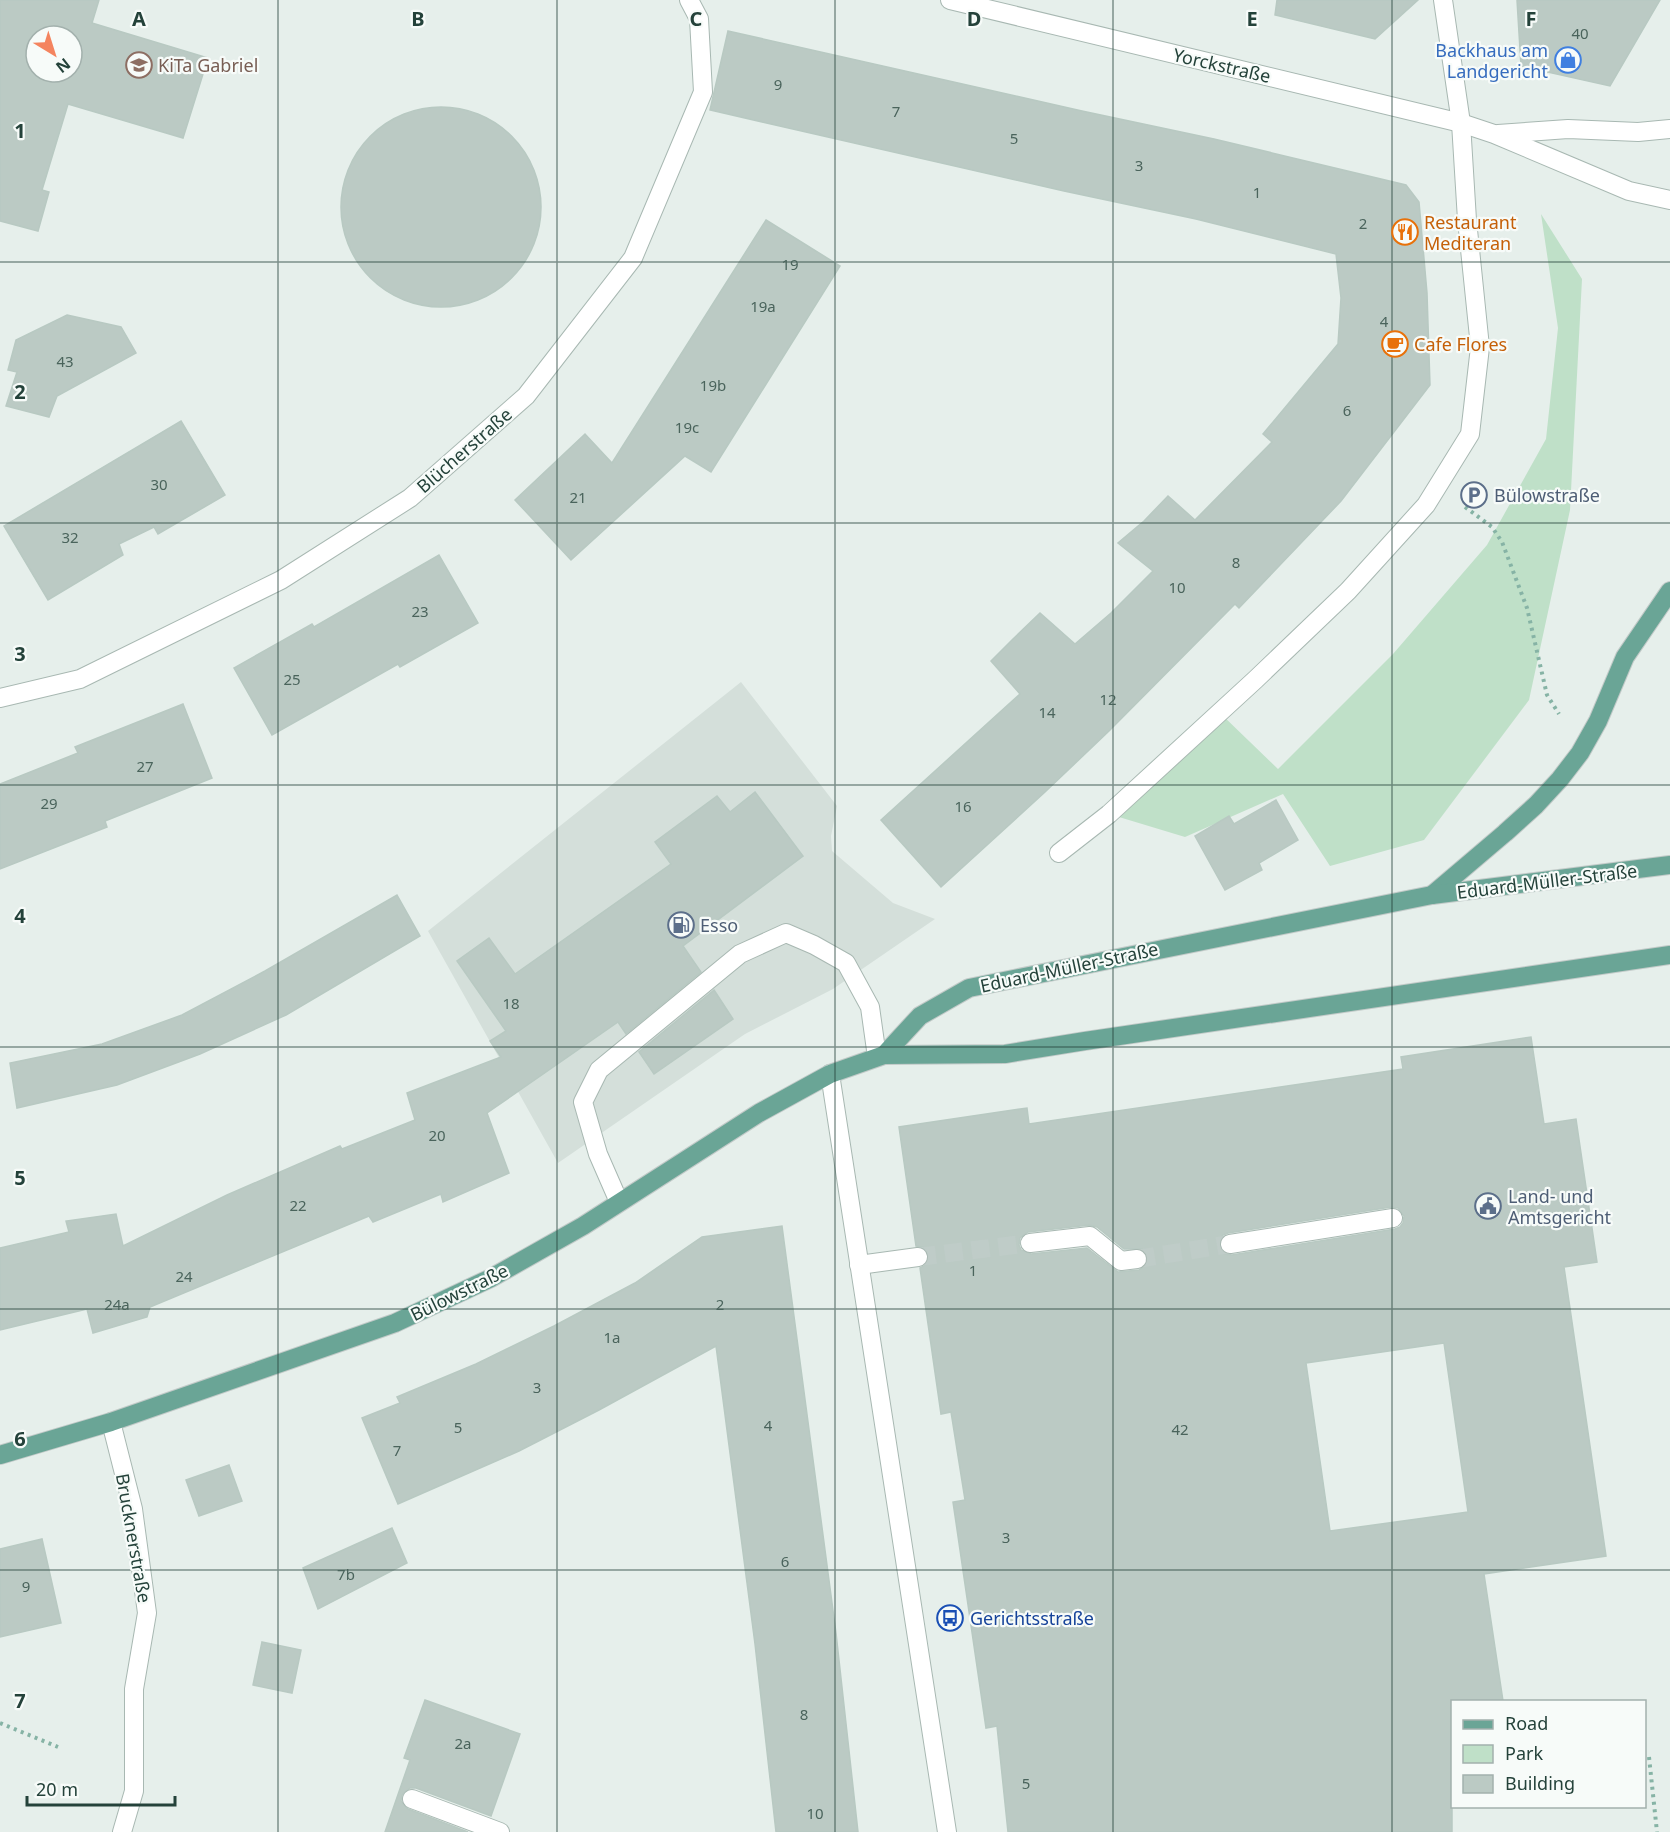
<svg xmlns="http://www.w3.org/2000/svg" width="1670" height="1832" font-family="'Noto Sans',sans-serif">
<rect width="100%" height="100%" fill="#e6efeb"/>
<polygon fill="#d4dfda" points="741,682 837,806 831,836 832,851 893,903 935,919 833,989 745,1034 558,1163 428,931"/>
<polygon fill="#bfe0c8" points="1541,214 1582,279 1570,510 1529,700 1424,840 1330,866 1283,794 1185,837 1109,814 1220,713 1278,769 1393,654 1487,545 1546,439 1558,328"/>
<g fill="#bbcac4" stroke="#b8c9c2" stroke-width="1.5" fill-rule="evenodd">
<path d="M0,0h99l-7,23 116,35 -25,80 -115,-34 -26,86 7,2 -11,39 -38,-10zM36,36h36v36h-36z"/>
<polygon points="1277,0 1418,0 1375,39 1275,15"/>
<polygon points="1517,0 1660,0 1610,86 1521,66"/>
<polygon points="728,31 1082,111 1214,139 1406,185 1419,202 1427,293 1430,385 1341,501 1239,608 1235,604 1109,731 1045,792 941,887 881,820 1020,694 991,661 1013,639 1040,613 1075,644 1111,613 1153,571 1118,543 1144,521 1168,496 1195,520 1272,442 1263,434 1338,344 1341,298 1336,254 1196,219 1064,191 710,110"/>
<circle cx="441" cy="207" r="100"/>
<polygon points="766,220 840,266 711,472 685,456 571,560 515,500 585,434 612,463"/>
<polygon points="67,315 121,327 136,353 57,396 49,417 6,406 17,372 8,370 16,340"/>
<polygon points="181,421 225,495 158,534 154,527 119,544 123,555 48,600 4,526"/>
<polygon points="439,555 478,623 400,667 398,664 272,735 234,668 312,624 314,627"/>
<polygon points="183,704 212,778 105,821 107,827 0,869 0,784 78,753 75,747"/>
<polygon points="755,792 803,856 683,946 701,972 626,1034 618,1022 487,1113 509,1173 443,1202 441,1194 373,1222 369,1216 150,1307 147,1317 93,1333 87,1309 0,1330 0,1248 69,1232 66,1221 116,1214 123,1246 227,1195 340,1146 342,1149 415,1120 407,1093 501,1057 490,1041 506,1031 457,961 489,938 515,974 671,864 655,842 717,796 730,812"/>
<polygon points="1276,800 1298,840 1259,863 1262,870 1225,890 1195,836 1229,816 1234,824"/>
<polygon points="397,895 420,936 286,1015 200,1054 117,1085 17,1108 10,1063 102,1044 182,1015 265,971"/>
<polygon points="714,990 733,1019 654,1074 639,1052"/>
<path d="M1531,1037l13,87 32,-5 21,143 -33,5 42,289 -122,18 19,127h-51v131h-444l-11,-106 -11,2 -33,-226 12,-2 -14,-88 -10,2 -21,-146 4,-2 4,-4 1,-7 -6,-8 -7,-1 -17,-119 128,-19 2,16 374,-55 -2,-12zM1391,1207l7,1 6,8 -1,7 -3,4 -5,2 -163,26 -7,-1 -6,-8 1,-7 3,-4 5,-2zM1089,1225l8,2 27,22h18l6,8 -1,7 -8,6 -21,2 -31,-24 -56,6 -10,-4 -2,-5 1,-7 8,-6zM1444,1343l24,169 -138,19 -24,-168z"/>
<polygon points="782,1226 836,1633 858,1832 776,1832 755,1644 716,1346 599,1410 519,1451 398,1504 362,1418 400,1403 397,1397 476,1364 554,1326 635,1283 702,1237"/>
<polygon points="229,1465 242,1501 199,1516 186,1480"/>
<polygon points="392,1528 407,1563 318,1609 303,1568"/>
<polygon points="42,1539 61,1623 0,1637 0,1549"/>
<polygon points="262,1642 301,1650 292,1693 253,1685"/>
<polygon points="425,1700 520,1734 491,1816 416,1788 410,1788 402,1795 401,1801 408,1809 468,1832 385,1832 410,1760 404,1758"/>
</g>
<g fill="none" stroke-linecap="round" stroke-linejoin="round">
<g stroke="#bfccc8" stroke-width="18" stroke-dasharray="18 9" stroke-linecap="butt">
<polyline points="918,1257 1030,1243"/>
<polyline points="1137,1259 1230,1244"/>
</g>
<g stroke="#a8b8b2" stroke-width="20">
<g id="minor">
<polyline points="950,0 1461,123 1494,134 1629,191 1670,200"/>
<polyline points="1498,134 1568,129 1638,132 1670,129"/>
<polyline points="0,698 80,679 281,580 410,498 526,396 633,258 703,92 699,19 689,0"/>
<polyline points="1059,853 1109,814 1255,680 1348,591 1426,505 1470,434 1480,347 1467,220 1461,123 1443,0"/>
<polyline points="830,1074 947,1832"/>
<polyline points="619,1202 598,1154 583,1102 599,1070 740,954 786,933 814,945 846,963 870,1007 877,1057"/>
<polyline points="1030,1243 1090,1236 1121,1261 1137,1259"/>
<polyline points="1230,1244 1393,1218"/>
<polyline points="859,1265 918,1257"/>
<polyline points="111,1422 133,1509 147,1613 134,1689 134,1791 122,1832"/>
<polyline points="412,1799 500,1832"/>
</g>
</g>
<g stroke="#c2cac8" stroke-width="20">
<g id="major">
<polyline points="1432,895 1505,833 1536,805 1560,779 1580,753 1598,721 1625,657 1670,591"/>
<polyline points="884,1055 920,1016 969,988 1432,895 1670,865"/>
<polyline points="0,1455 111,1422 395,1323 491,1278 583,1226 759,1113 830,1074 884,1055 1005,1054 1085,1041 1670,955"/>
</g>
</g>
<g stroke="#86b3a5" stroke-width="4" stroke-dasharray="3 4.5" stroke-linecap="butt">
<polyline points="1465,507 1492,527 1502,542 1527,608 1547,695 1559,714"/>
<polyline points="0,1723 58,1747"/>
<polyline points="1649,1757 1657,1832"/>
</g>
<use href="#minor" stroke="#fff" stroke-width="18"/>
<use href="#major" stroke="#6aa596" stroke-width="18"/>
</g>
<path fill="none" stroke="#24423a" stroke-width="1.5" stroke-opacity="0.55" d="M278,0v1832M557,0v1832M835,0v1832M1113,0v1832M1392,0v1832M0,262h1670M0,523h1670M0,785h1670M0,1047h1670M0,1309h1670M0,1570h1670"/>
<defs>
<g id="shop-ring" transform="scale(1.35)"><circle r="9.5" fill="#f7fbf9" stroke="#3f7fe0" stroke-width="1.5"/><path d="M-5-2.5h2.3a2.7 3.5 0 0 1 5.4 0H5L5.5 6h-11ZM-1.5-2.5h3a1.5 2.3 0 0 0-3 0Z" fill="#3f7fe0"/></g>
<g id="school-ring" transform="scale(1.35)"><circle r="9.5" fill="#f7fbf9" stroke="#8d6e63" stroke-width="1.5"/><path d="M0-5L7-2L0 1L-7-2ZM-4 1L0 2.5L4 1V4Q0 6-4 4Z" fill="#8d6e63"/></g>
<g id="restaurant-ring" transform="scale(1.35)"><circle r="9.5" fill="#f7fbf9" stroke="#e8710a" stroke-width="1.5"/><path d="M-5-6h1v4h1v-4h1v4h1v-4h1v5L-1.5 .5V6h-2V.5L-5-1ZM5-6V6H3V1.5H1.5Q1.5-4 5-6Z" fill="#e8710a"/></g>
<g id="cafe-ring" transform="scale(1.35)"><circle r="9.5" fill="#f7fbf9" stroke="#e8710a" stroke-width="1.5"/><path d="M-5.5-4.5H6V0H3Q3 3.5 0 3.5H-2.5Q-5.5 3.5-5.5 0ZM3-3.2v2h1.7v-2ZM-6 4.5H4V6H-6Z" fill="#e8710a"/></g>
<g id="parking-ring" transform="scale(1.35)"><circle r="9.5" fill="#f7fbf9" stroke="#5c6f8a" stroke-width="1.5"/><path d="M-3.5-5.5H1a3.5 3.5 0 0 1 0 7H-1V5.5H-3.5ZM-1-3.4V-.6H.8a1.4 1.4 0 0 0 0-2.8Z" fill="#5c6f8a"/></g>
<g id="fuel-ring" transform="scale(1.35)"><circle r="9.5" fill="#f7fbf9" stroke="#5c6f8a" stroke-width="1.5"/><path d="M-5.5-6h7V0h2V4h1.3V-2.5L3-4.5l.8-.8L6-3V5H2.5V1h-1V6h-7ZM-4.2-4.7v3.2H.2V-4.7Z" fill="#5c6f8a"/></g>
<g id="civic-ring" transform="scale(1.35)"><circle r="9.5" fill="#f7fbf9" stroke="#5c6f8a" stroke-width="1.5"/><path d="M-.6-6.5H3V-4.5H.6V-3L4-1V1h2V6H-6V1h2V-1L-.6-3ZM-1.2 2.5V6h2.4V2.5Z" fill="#5c6f8a"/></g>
<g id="bus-ring" transform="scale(1.35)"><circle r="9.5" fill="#f7fbf9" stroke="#1a4fb4" stroke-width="1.5"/><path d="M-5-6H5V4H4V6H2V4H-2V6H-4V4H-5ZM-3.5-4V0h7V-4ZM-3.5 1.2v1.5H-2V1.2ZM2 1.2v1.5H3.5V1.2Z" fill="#1a4fb4"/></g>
</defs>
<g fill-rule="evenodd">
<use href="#shop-ring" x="1568" y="60"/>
<use href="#school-ring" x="139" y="65"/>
<use href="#restaurant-ring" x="1405" y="232"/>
<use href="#cafe-ring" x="1395" y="344"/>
<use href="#parking-ring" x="1474" y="495"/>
<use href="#fuel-ring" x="681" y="925"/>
<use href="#civic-ring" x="1488" y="1206"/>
<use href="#bus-ring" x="950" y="1618"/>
</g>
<g text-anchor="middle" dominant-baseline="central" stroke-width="4.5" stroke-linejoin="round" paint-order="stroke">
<g font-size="15" fill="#4a645c">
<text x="1580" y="33">40</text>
<text x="778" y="84">9</text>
<text x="896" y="111">7</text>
<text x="1014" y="138">5</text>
<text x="1139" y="165">3</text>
<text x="1257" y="192">1</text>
<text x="1363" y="223">2</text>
<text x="790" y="264">19</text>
<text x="763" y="306">19a</text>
<text x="1384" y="321">4</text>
<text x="65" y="361">43</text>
<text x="713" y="385">19b</text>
<text x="1347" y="410">6</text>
<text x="687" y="427">19c</text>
<text x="159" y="484">30</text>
<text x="578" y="497">21</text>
<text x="70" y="537">32</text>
<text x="1236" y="562">8</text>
<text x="1177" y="587">10</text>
<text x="420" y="611">23</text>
<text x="292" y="679">25</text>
<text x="1108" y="699">12</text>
<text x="1047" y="712">14</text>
<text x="145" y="766">27</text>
<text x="49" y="803">29</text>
<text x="963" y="806">16</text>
<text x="511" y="1003">18</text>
<text x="437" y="1135">20</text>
<text x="298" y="1205">22</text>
<text x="973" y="1270">1</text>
<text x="184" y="1276">24</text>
<text x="117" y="1304">24a</text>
<text x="720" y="1304">2</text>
<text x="612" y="1337">1a</text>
<text x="537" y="1387">3</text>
<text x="768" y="1425">4</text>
<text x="458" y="1427">5</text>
<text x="1180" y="1429">42</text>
<text x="397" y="1450">7</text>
<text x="1006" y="1537">3</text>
<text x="785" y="1561">6</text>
<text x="346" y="1574">7b</text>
<text x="26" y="1586">9</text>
<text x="804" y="1714">8</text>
<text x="463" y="1743">2a</text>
<text x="1026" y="1783">5</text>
<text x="815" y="1813">10</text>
</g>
<g font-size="18" fill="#366cbe" stroke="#f7fbf9" text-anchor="end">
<text x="1548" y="50">Backhaus am<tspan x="1548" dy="21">Landgericht</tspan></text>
</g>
<g font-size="18" fill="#785e54" stroke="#f7fbf9" text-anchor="start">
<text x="158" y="65">KiTa Gabriel</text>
</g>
<g font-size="18" fill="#24423a" stroke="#f7fbf9">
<text transform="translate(1222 65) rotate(13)">Yorckstraße</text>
<text transform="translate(464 450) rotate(-41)">Blücherstraße</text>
<text transform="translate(1547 881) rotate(-7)">Eduard-Müller-Straße</text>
<text transform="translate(1069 967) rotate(-12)">Eduard-Müller-Straße</text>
<text transform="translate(459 1292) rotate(-26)">Bülowstraße</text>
<text transform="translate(134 1538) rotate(80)">Brucknerstraße</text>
</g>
<g font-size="18" fill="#c56008" stroke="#f7fbf9" text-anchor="start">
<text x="1424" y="222">Restaurant<tspan x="1424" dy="21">Mediteran</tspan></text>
<text x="1414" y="344">Cafe Flores</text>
</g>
<g font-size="18" fill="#4e5e75" stroke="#f7fbf9" text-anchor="start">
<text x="1494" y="495">Bülowstraße</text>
<text x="700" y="925">Esso</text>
<text x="1508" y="1196">Land- und<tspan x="1508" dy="21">Amtsgericht</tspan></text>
</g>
<g font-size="18" fill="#164399" stroke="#f7fbf9" text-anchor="start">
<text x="970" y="1618">Gerichtsstraße</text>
</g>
</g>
<g font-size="20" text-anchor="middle" font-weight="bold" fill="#24423a" stroke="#f7fbf9" stroke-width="4.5" stroke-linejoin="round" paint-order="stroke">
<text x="139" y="26">A</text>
<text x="418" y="26">B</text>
<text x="696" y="26">C</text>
<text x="974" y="26">D</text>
<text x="1252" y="26">E</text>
<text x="1531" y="26">F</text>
<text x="20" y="138">1</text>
<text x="20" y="399">2</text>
<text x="20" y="661">3</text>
<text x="20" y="923">4</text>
<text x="20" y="1185">5</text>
<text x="20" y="1446">6</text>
<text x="20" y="1708">7</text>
</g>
<rect x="1451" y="1700" width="195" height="108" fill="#f7fbf9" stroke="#a3b1ad" stroke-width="1.5"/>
<rect x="1463" y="1720" width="30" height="9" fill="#6aa596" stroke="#a3b1ad" stroke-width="1.5"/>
<text x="1505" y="1730" font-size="18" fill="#24423a">Road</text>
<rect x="1463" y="1745" width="30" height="18" fill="#bfe0c8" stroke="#a3b1ad" stroke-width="1.5"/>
<text x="1505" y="1760" font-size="18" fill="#24423a">Park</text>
<rect x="1463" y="1775" width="30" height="18" fill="#bbcac4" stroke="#a3b1ad" stroke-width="1.5"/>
<text x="1505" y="1790" font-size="18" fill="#24423a">Building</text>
<g transform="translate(54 54) rotate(142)"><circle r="28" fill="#f7fbf9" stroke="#a3b1ad" stroke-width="1.5"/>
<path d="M0-4.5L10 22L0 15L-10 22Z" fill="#f4845f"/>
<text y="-9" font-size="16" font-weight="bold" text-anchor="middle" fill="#24423a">N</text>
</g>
<path d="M27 1796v9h148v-9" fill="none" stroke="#24423a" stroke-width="3"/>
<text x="36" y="1796" font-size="18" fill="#24423a" stroke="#f7fbf9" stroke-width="4.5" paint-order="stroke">20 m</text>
</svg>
